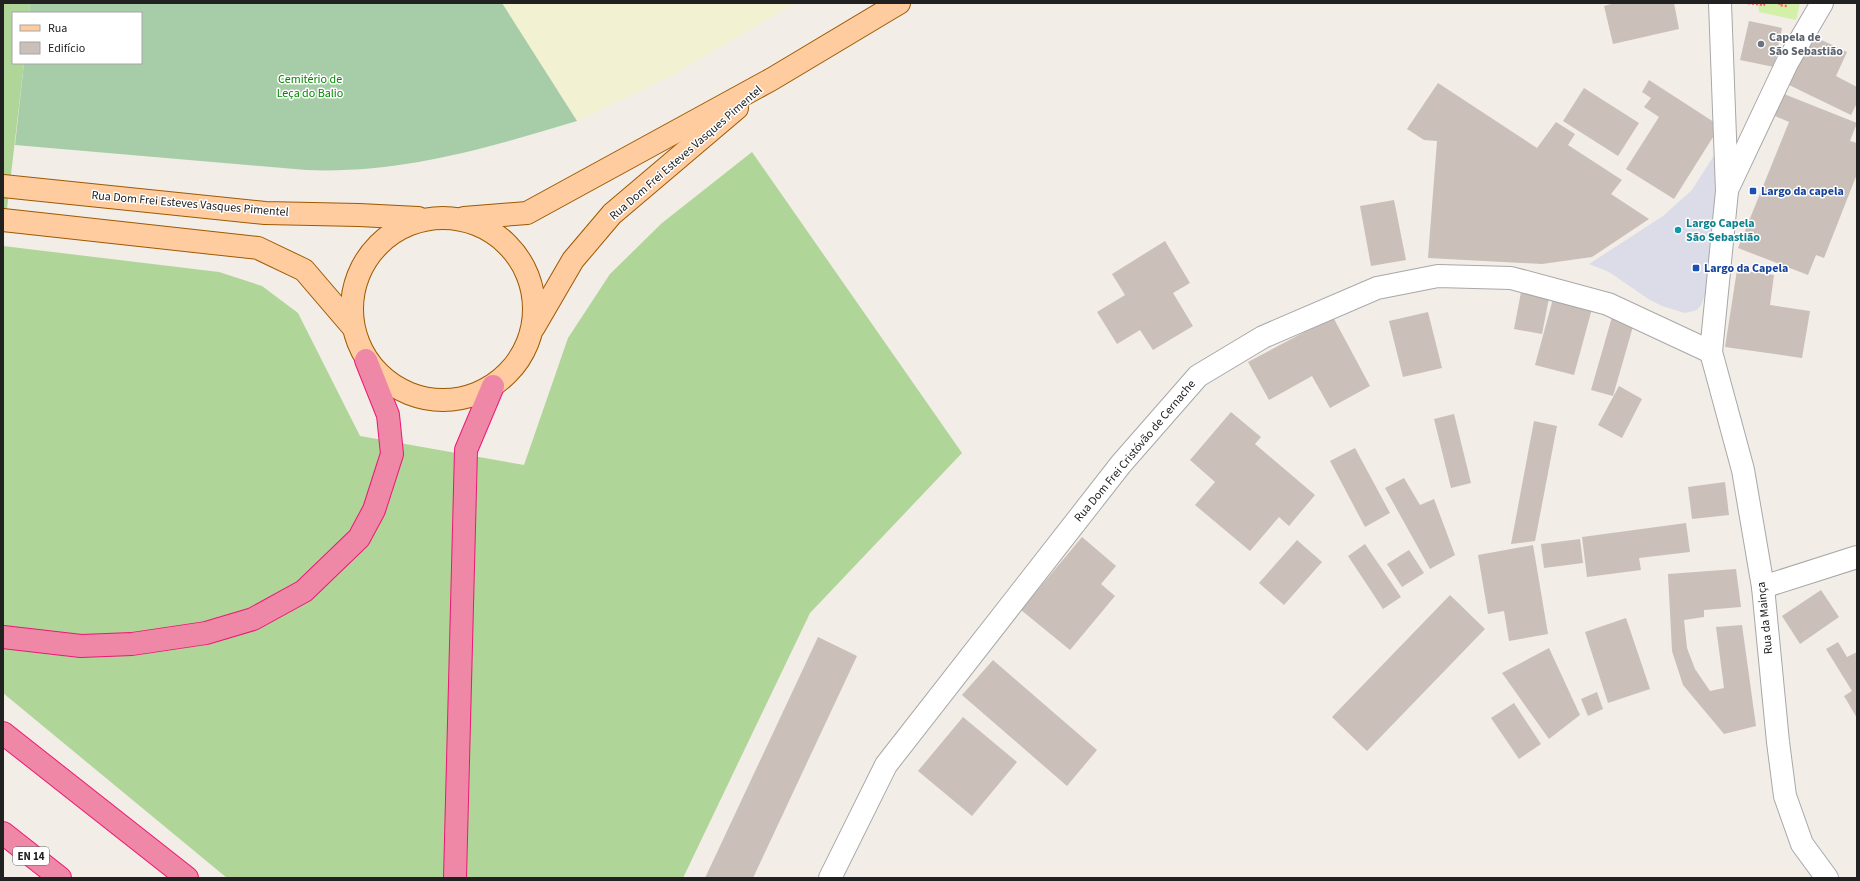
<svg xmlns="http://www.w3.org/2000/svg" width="1860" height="881" font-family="'Source Sans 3',sans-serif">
<rect width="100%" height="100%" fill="#f2ede7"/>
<polygon fill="#f2f1d1" points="502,3 795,3 669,77 577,121"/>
<polygon fill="#d3f0a9" points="1758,3 1800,3 1796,20 1759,12"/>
<g fill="#b0d598">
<polygon points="3,3 30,3 29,13 13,13 13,63 24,63 3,243"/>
<polygon points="752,152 962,453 810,613 683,878 227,878 3,693 3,246 219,272 262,286 298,313 360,436 524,465 568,338 610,274 662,223"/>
</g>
<path fill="#a6cda8" d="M30,3h472l75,118c-89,27 -177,53 -271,49l-291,-25 9,-82h117v-50h-112z"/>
<polygon fill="#dbdce8" points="1720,146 1707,280 1705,295 1701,305 1697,310 1685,313 1662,306 1650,300 1609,272 1589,264 1663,216 1692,190"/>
<g fill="#cbbfb9">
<polygon points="1615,3 1674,3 1679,29 1613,44 1604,6"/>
<polygon points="1749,21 1782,28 1774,67 1740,60"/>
<polygon points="1813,36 1847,52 1836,76 1857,87 1857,103 1851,115 1789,85"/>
<polygon points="1649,80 1720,126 1674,199 1626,169 1659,117 1644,107 1651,98 1642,92"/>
<polygon points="1438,83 1537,148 1556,122 1575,134 1568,145 1622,180 1611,194 1649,219 1592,257 1542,264 1428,258 1437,141 1424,140 1407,129"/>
<polygon points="1584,88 1639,123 1618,156 1563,121"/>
<polygon points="1784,94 1857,123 1850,141 1857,143 1857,174 1824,258 1816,255 1808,275 1738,248 1789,122 1775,116"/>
<polygon points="1394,200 1406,260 1371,266 1360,206"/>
<polygon points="1165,241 1190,283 1173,293 1193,326 1153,350 1140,330 1117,344 1097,312 1125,295 1112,274"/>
<polygon points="1737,270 1774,275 1770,305 1810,311 1802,358 1725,347"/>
<polygon points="1521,292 1549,298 1542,334 1514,329"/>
<polygon points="1554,295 1593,305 1574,375 1535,365"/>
<polygon points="1428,312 1442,368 1403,377 1389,321"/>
<polygon points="1333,317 1370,386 1330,408 1312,376 1269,400 1248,362"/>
<polygon points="1612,317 1634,323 1613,396 1591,390"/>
<polygon points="1619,386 1642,399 1622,438 1598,425"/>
<polygon points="1231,412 1261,437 1255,444 1315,495 1289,526 1279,517 1250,551 1195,505 1215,482 1190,460"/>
<polygon points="1454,414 1471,483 1451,488 1434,419"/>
<polygon points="1534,421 1557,426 1535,541 1511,544"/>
<polygon points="1355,448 1390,513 1365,527 1330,461"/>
<polygon points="1404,478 1420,505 1434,499 1455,555 1430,569 1385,488"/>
<polygon points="1725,482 1729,515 1692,519 1688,487"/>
<polygon points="1686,523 1690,552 1639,558 1641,570 1587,577 1582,537"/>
<polygon points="1082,537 1116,566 1101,584 1115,596 1070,650 1021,610"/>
<polygon points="1580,539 1583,563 1544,568 1541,544"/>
<polygon points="1297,540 1322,562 1284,605 1259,583"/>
<polygon points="1365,544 1401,597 1383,609 1348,556"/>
<polygon points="1533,545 1548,634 1509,641 1504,611 1488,614 1478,555"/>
<polygon points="1409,550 1424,573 1402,587 1387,564"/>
<polygon points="1736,569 1741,607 1704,610 1704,617 1684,620 1687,648 1695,669 1710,691 1724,688 1716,627 1742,625 1756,726 1724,734 1683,685 1672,651 1668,574"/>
<polygon points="1821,590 1839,617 1800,644 1782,616"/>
<polygon points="1450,595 1485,629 1367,751 1332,717"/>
<polygon points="1626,618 1650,689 1608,703 1585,632"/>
<polygon points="818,637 857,656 753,878 705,878"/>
<polygon points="1838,642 1847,657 1857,652 1857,718 1844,696 1852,691 1826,649"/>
<polygon points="1549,648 1580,715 1549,739 1502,673"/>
<polygon points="993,660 1097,750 1067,786 962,695"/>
<polygon points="1597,692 1603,709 1588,716 1581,699"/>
<polygon points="1514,703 1541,744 1519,759 1491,718"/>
<polygon points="963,717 1017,762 972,816 918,771"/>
</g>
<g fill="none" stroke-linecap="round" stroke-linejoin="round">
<g stroke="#a8a8a8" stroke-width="24">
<g id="minor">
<polyline points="1720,3 1727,191 1711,352 1743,470 1763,587 1778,742 1785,796 1802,844 1827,878"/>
<polyline points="1728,188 1787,63 1822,3"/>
<polyline points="1763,587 1857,557"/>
<polyline points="830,878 886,765 1121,464 1198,376 1263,337 1377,288 1438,276 1511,278 1608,304 1711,352"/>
</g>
</g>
<g stroke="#9e5900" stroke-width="24">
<g id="major">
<polyline points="3,186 265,213 359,215 418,218"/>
<circle cx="443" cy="309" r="91"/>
<polyline points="464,218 527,213 772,79 899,3"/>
<polyline points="3,220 258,248 304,270 352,326"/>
<polyline points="534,327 573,260 612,214 737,108"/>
</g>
</g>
<g stroke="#ec1876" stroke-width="24">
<g id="highway">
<polyline points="3,637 81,646 132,644 206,633 253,619 304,591 359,538 374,510 392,454 388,415 366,360"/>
<polyline points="3,733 187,878"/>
<polyline points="3,833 60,878"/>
<polyline points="455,878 466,450 493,386"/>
</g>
</g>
<g stroke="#ff6b6b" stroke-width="2.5" stroke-dasharray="2 2" stroke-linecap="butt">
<polyline points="1748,3 1764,5 1764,3"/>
<polyline points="1780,3 1779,5 1787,6"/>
</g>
<use href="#minor" stroke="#fff" stroke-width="22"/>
<use href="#major" stroke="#ffcc9f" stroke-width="22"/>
<use href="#highway" stroke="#ef88a6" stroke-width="22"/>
</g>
<circle fill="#6b7280" stroke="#fff" stroke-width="1.5" cx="1761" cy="44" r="4"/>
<g fill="#1a4fb4" stroke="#fff" stroke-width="1.5">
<rect x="1749" y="187" width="8" height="8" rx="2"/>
<rect x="1692" y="264" width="8" height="8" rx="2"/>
</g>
<circle fill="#0f9aa8" stroke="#fff" stroke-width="1.5" cx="1678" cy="230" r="4"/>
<g text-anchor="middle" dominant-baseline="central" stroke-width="3" stroke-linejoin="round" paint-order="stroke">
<rect fill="#fff" stroke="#646464" stroke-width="1" x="13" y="847" width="36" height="18" rx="3"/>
<g font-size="11" font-weight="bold" fill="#212121">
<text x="31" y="856">EN 14</text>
</g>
<g font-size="12" font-weight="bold" fill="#5b616d" stroke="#fff" text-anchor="start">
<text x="1769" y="37">Capela de<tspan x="1769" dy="14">São Sebastião</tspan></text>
</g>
<g font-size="12" fill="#058602" stroke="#fff">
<text x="310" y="79">Cemitério de<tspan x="310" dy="14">Leça do Balio</tspan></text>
</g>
<g font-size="12" fill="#212121" stroke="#fff">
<text transform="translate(686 153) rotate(-41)">Rua Dom Frei Esteves Vasques Pimentel</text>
<text transform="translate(190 204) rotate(5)">Rua Dom Frei Esteves Vasques Pimentel</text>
<text transform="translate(1135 451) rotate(-50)">Rua Dom Frei Cristóvão de Cernache</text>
<text transform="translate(1765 618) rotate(-96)">Rua da Mainça</text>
</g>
<g font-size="12" font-weight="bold" fill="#164399" stroke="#fff" text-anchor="start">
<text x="1761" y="191">Largo da capela</text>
<text x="1704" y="268">Largo da Capela</text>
</g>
<g font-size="12" font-weight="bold" fill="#0d838f" stroke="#fff" text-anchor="start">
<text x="1686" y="223">Largo Capela<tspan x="1686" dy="14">São Sebastião</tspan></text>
</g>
</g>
<rect width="1860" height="881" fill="none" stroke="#212121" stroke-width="8"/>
<rect x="12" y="12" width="130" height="52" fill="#ffffff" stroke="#a6a6a6"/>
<rect x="20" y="25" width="20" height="6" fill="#ffcc9f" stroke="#a6a6a6"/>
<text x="48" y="32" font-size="12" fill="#212121">Rua</text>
<rect x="20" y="42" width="20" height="12" fill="#cbbfb9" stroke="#a6a6a6"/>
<text x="48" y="52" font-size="12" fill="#212121">Edifício</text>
</svg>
